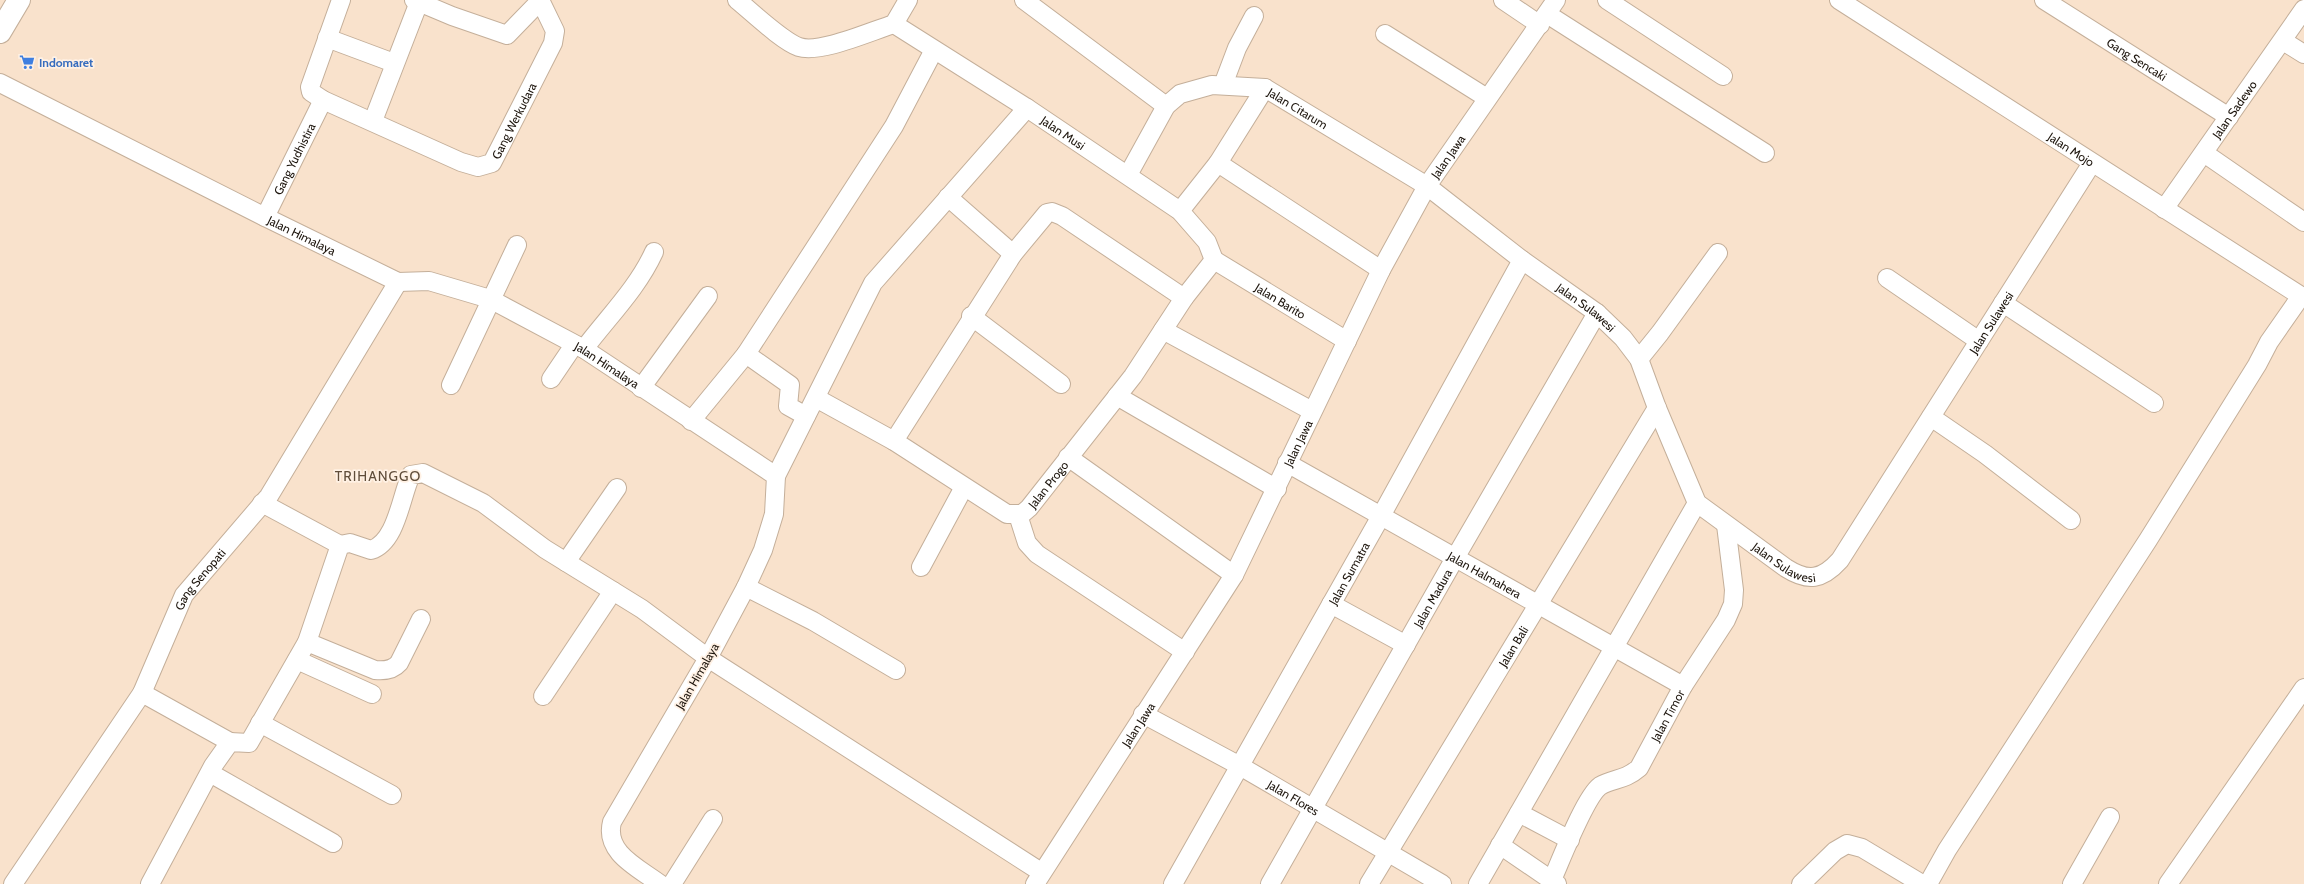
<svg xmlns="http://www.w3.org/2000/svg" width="2304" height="884" font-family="Cabin,sans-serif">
<rect width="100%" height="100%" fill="#f9e2cc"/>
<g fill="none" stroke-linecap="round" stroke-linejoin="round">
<g stroke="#c4af9a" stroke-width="20">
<g id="minor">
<path id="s1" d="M341,0l-31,87 1,5 12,8 138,62 17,5 14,-4 61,-120 2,-12 -15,-31"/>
<polyline points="414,0 452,16 507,35 539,2"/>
<path d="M737,0c15,12 45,41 62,47 21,7 72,-16 95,-23l14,-24"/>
<polyline points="1024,0 1166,106"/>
<polyline points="1503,0 1540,25"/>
<polyline points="1607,0 1723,76"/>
<path id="s2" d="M1839,0l465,298"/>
<path id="s3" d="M2044,0l185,117"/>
<polyline points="1547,14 1765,153"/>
<path id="s4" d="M894,24l133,84 153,103 27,31 7,18"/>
<polyline points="1385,34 1487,98"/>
<polyline points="327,38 394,63"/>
<polyline points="2283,41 2304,54"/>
<path id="s5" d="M0,83l265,134 133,65 31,-1 61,18 94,50 192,127 -2,38 -11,36 -17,37 -38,71 -96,164c-8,31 27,46 48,62"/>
<polyline points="1223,85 1237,48 1254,16"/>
<polyline points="1265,88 1218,163 1381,270"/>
<polyline points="373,121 419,2"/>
<polyline points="2204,153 2304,222"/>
<path id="s6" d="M1128,175l38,-69 14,-12 32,-9 53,3 162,98 95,74 75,53 26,25 16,21 18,49 40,95 89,65c22,14 36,12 54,-8l252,-397"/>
<polyline points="948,197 1013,254"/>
<path id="s7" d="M2164,209l140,-200"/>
<polyline points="1180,211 1218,163"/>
<path id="s8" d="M265,217l58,-117"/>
<path id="s9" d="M1214,260l133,81"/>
<polyline points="1887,278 1979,341"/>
<polyline points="2003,303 2154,403"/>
<polyline points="971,316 1061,384"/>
<polyline points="1163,330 1312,411"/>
<path d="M584,349c24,-32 53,-60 70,-97"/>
<polyline points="1639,359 1660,333 1718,253"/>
<polyline points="551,379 574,345"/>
<polyline points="451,385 517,245"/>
<polyline points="641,388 708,296"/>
<polyline points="1117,396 1277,489"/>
<path id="s10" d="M816,398l78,43 113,73h15l7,-6 104,-132 51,-78 30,-38"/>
<polyline points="806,416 788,406 790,385 746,354 894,126 934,50"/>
<polyline points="1931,417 1985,454 2071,520"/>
<polyline points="691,421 746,354"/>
<polyline points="894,441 1013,254 1047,213 1052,212 1062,216 1184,298"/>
<polyline points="1068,457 1234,575"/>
<path id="s11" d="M1287,463l396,223"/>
<polyline points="776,476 873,283 1027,108"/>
<polyline points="262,503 340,545"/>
<polyline points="1018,515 1027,543 1037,554 1185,652"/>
<polyline points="566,562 617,488"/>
<polyline points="921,567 964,487"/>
<polyline points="746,587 813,621 896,670"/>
<polyline points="1331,604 1406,645"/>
<path d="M307,642l68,28c9,1 18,0 24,-7l22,-44"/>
<polyline points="297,660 372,694"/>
<polyline points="142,693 230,742"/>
<polyline points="543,696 613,591"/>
<path id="s12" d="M1143,714l97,52 202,118"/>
<polyline points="260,723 392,795"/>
<polyline points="210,773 333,843"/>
<polyline points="1519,813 1570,840"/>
<polyline points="1500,845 1557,884"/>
<path id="s13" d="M1552,880c9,-20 33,-83 48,-94 13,-8 24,-5 39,-18l44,-82 43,-66 7,-16 1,-14 -8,-65"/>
<path id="s14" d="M13,884l129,-191 42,-98 85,-99 129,-214"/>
<path d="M150,884l63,-118 17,-24 19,1 58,-101 33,-97 10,-2 21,7c26,-8 30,-55 40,-75l12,-2 60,30 62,46 97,60 66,49 333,214"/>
<polyline points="672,884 713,819"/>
<path id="s15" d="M1035,884l199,-309 147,-305 46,-84 129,-186"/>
<path id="s16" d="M1173,884l208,-368 141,-256"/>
<path id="s17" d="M1270,884l185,-326 142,-245"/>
<path id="s18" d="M1369,884l288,-476"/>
<polyline points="1478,884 1697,503"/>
<polyline points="1801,884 1835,851 1847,844 1862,848 1922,884"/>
<polyline points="1928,884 1947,850 2148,540 2257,365 2269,342 2301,296"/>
<polyline points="2072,884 2110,817"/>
<polyline points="2168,884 2304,688"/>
</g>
</g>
<g stroke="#c4af9a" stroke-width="24">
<polyline id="major" points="0,32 19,0"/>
</g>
<use href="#minor" stroke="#fff" stroke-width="18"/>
<use href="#major" stroke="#fff" stroke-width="22"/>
</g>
<defs>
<g id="supermarket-bare" transform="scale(1.2)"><path d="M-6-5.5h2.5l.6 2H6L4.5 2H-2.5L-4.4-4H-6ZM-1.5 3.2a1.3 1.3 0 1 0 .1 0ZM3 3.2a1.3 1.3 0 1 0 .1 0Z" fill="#3f7fe0" stroke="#fff1e4" stroke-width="2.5" paint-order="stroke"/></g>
</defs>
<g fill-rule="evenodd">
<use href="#supermarket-bare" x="27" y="62"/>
</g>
<g text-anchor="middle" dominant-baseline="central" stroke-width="3.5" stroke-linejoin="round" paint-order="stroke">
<g font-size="12" fill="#1d150d" stroke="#fff1e4">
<text stroke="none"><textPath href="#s3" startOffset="110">Gang Sencaki</textPath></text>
<text stroke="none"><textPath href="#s6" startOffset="222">Jalan Citarum</textPath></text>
<text stroke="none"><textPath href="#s7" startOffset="122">Jalan Sadewo</textPath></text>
<text stroke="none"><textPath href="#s1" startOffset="343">Gang Werkudara</textPath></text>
<text stroke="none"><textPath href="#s4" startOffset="201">Jalan Musi</textPath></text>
<text stroke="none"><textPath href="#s2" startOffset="276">Jalan Mojo</textPath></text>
<text stroke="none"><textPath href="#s15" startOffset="838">Jalan Jawa</textPath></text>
<text stroke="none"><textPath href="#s8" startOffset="65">Gang Yudhistira</textPath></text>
<text stroke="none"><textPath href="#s5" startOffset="338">Jalan Himalaya</textPath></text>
<text stroke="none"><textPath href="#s9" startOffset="78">Jalan Barito</textPath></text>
<text stroke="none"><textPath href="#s6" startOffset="573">Jalan Sulawesi</textPath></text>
<text stroke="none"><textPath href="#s6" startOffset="1256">Jalan Sulawesi</textPath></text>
<text stroke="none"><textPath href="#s5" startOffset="674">Jalan Himalaya</textPath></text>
<text stroke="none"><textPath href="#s15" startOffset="514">Jalan Jawa</textPath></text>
<text stroke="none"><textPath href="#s10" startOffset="278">Jalan Progo</textPath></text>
<text stroke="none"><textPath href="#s6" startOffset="909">Jalan Sulawesi</textPath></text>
<text stroke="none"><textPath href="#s16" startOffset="357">Jalan Sumatra</textPath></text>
<text stroke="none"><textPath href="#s11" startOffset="227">Jalan Halmahera</textPath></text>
<text stroke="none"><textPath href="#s14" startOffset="359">Gang Senopati</textPath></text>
<text stroke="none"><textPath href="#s17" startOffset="329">Jalan Madura</textPath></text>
<text stroke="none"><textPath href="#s18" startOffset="278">Jalan Bali</textPath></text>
<text transform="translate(697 676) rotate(-60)">Jalan Himalaya</text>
<text stroke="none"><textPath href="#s13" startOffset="209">Jalan Timor</textPath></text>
<text stroke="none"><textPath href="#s15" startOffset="190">Jalan Jawa</textPath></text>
<text stroke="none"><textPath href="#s12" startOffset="172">Jalan Flores</textPath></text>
</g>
<g font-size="12" font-weight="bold" fill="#366cbe" stroke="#fff1e4" text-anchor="start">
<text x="39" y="62">Indomaret</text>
</g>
<g font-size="14" letter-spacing="1" fill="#604d3a" stroke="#fff1e4">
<text x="378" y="476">TRIHANGGO</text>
</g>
</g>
</svg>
